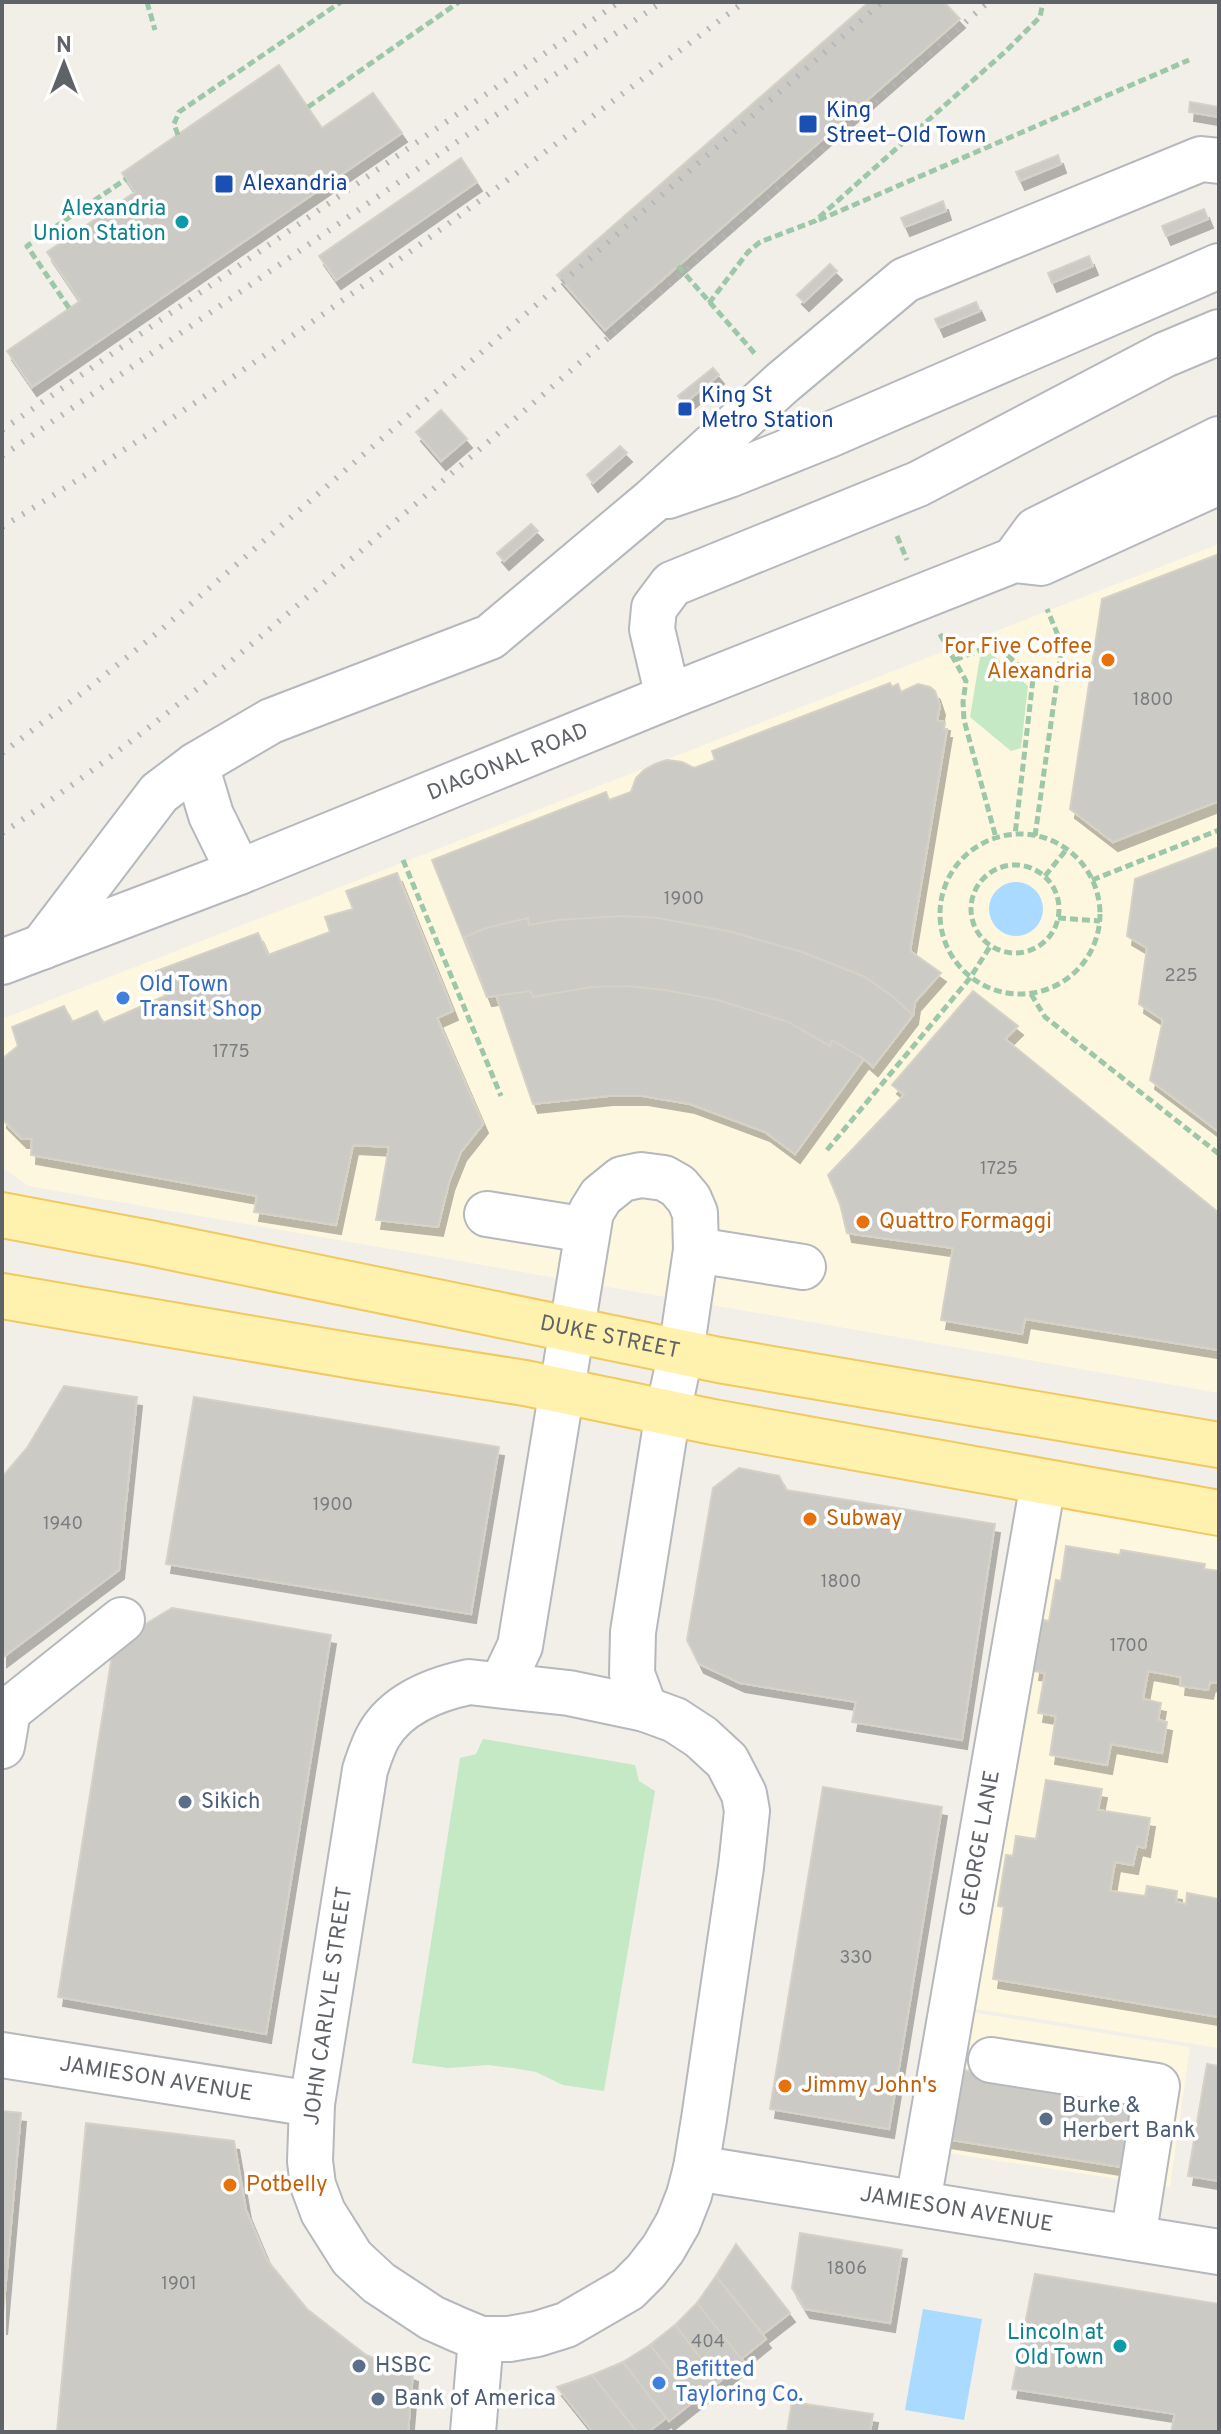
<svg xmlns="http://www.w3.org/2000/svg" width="1221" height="2434" font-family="Overpass,sans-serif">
<defs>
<filter id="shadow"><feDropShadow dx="5" dy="9" stdDeviation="0" flood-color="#0004"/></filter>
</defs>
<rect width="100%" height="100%" fill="#f1efe8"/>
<g fill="#fef7e0">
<polygon points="1219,544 1219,1393 28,1186 2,1167 2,1019"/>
<polygon points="1045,1500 1219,1532 1219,2048 964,2007"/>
<polygon points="964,2011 1190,2047 1170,2187 942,2152"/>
</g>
<g fill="#c5e8c5">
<polygon points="991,653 1028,686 1021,748 1011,751 970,717 980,657"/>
<polygon points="483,1739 635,1765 639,1781 655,1791 604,2091 563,2085 536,2072 513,2068 488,2065 448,2068 412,2063 460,1758 476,1754"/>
</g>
<g fill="#aadaff">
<circle cx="1016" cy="909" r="27"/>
<polygon points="923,2309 982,2319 964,2420 905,2410"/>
</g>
<g fill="#cccac5" stroke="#d6d1c6" stroke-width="2" filter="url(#shadow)">
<polygon points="869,2 944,2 960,19 605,330 557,275"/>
<polygon points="279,65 322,128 373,93 402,133 32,387 7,351 80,301 47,252 135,192 122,173"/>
<polygon points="1190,102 1219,107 1219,117 1189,112"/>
<polygon points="1058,155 1061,164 1020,181 1016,172"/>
<polygon points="461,158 477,182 336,280 319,256"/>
<polygon points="943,201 946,211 905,227 901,218"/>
<polygon points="1204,209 1208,219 1166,236 1162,226"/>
<polygon points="1089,256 1093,266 1052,283 1048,273"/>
<polygon points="830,264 837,271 804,302 797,295"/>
<polygon points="976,302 980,311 939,328 935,319"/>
<polygon points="713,368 719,375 684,404 678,396"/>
<polygon points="441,410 467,439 441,461 416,432"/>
<polygon points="620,446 627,453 593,483 587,475"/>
<polygon points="531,524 538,531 504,561 497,553"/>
<polygon points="1219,554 1219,801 1113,842 1070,809 1102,599"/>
<polygon points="890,683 892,687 898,684 901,692 918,684 930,687 935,691 940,706 937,721 945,722 944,729 947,729 910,951 941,973 915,1002 913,1015 873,1067 864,1059 795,1154 765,1132 690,1104 643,1096 608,1096 533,1104 496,995 487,997 432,860 606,792 609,800 631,792 636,778 644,770 655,764 667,760 682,762 694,768 715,760 712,751"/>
<polygon points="1219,847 1219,1132 1150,1080 1163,1020 1139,1004 1147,948 1127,936 1135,879"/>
<polygon points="397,873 453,1011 437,1018 483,1124 461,1152 449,1182 438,1227 376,1220 389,1147 353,1145 336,1225 254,1212 257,1196 31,1155 32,1139 22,1139 2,1119 2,1059 18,1046 12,1027 64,1006 72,1022 97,1011 103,1023 165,996 156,971 258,933 268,955 330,932 325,917 353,909 346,891"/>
<polygon points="623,916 658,918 728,931 802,952 863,976 891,995 913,1015 873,1067 864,1059 832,1040 830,1046 788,1022 718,1000 664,990 629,986 591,987 533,997 530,991 487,997 465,937 486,928 528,918 529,925 558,920"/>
<polygon points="973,991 1018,1026 1005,1039 1219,1213 1219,1350 1025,1319 1022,1334 941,1320 953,1248 847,1233 840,1204 828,1175 904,1095 892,1085"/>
<polygon points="64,1386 137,1397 119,1570 2,1658 2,1477 27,1448"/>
<polygon points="194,1397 499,1447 471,1614 166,1564"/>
<polygon points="739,1468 779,1476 786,1490 995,1524 962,1740 852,1722 856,1702 740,1683 699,1664 687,1640 713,1488"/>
<polygon points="1066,1546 1120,1555 1121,1550 1205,1564 1204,1569 1219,1571 1219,1683 1210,1682 1208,1690 1180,1686 1181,1677 1148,1671 1143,1699 1161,1703 1158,1720 1167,1722 1162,1753 1111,1744 1107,1765 1050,1755 1056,1716 1038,1713 1045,1673 1034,1671 1043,1620 1049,1621 1056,1580 1061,1581"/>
<polygon points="172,1608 331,1635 266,2034 58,1997 114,1643"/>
<polygon points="1046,1780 1102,1789 1098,1810 1150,1818 1145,1848 1137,1846 1133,1865 1115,1862 1110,1891 1145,1896 1147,1886 1177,1891 1176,1902 1186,1904 1187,1893 1219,1899 1219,2017 993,1979 1004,1907 998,1906 1006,1855 1013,1856 1016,1836 1036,1839"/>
<polygon points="823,1787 942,1807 889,2129 770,2109"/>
<polygon points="1207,2064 1219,2066 1219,2181 1188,2176"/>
<polygon points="957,2069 1146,2100 1134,2169 945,2139"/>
<polygon points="2,2111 21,2113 2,2326"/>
<polygon points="86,2123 234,2141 246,2210 267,2260 307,2309 366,2355 413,2373 408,2432 57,2432"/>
<polygon points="800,2233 902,2250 890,2323 805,2309 792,2288"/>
<polygon points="736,2244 790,2313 763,2334 716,2276"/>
<polygon points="1035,2274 1219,2304 1219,2432 1171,2432 1175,2414 1012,2389"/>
<polygon points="716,2276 766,2339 741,2359 697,2303"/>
<polygon points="697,2303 744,2362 719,2382 675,2325"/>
<polygon points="675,2325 719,2382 694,2401 650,2345"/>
<polygon points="650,2345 694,2401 669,2421 623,2362"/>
<polygon points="623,2362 666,2418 648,2432 637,2432 592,2375"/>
<polygon points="592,2375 637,2432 593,2432 557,2387"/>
<polygon points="792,2402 873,2414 870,2432 787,2432"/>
</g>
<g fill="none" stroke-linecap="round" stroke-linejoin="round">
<g stroke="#b5b8bc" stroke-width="48">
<g id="minor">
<polyline points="668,496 729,475 829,435 1219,266"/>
<polyline points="1014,560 1036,530 1219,439"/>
<polyline points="668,697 652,629 654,608 672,584 918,484 1164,355 1219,332"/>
<polyline points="196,765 211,815 239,872"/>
<polyline points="42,947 159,793 196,765 271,721 490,637 652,501 782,383 905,280 1201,159 1219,161"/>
<path id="s1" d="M2,962l237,-90 429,-175 346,-137 27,3 178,-81"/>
<polyline points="487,1214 587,1230"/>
<polyline points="696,1250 803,1267"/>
<path d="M469,1682l100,11 76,16 30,11 26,17 26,24 17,33 3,17 -6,56 -37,252 -8,49 -7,27 -11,28 -15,26 -17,22 -18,18 -62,36 -29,9 -28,5h-28l-22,-9 -27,-12 -53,-35 -27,-25 -29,-46 -10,-27 -3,-24 2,-57 53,-334c4,-12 8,-25 14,-35 18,-31 57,-46 90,-53z"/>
<polyline points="502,1684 520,1646 591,1212 601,1196 622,1179 641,1175 664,1178 678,1186 689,1199 695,1213 696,1250 681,1352 668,1412 633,1632 632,1674 645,1709"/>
<polyline points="2,1746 8,1711 122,1620"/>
<path id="s2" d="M2,2055l310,49"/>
<polyline points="991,2060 1157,2086 1133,2238"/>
<path id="s3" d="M696,2168l523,84"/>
<path id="s4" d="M918,2202l125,-719"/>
<polyline points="473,2432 481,2339"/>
</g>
</g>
<g stroke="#f2c960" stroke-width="48">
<g id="major">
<path id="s5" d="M2,1215l148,28 569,117 500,85"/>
<polyline points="2,1296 365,1358 525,1383 713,1422 1219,1513"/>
</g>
</g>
<g stroke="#9cc7a9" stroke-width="5" stroke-dasharray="8 4" stroke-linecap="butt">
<polyline points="147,2 155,30"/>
<polyline points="308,107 459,2"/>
<polyline points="178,135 174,124 179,112 341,2"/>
<polyline points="819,220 1189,60"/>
<polyline points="678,266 756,355"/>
<polyline points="709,303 748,252 760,242 815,221 1007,50 1040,17 1043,2"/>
<polyline points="69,308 27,246 126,179"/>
<polyline points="897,536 907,560"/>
<polyline points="940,634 966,681 963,702 964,720 996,838"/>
<polyline points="955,660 995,644 1033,679 1015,835"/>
<circle cx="1020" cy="914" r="80"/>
<polyline points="1035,836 1062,645 1047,609"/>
<polyline points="403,860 501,1096"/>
<circle cx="1015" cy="909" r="44"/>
<polyline points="1045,876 1066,850"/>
<polyline points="1092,880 1219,830"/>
<polyline points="1058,918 1100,921"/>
<polyline points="1031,994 1045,1017 1219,1154"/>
<polyline points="827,1150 970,978 991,945"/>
</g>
<use href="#minor" stroke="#fff" stroke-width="44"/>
<use href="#major" stroke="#fff2af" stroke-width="44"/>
<g stroke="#b6b7b8" stroke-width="6" stroke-dasharray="2 10" stroke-linecap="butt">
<polyline points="2,430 619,2"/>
<path d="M2,456c221,-151 439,-305 660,-454"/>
<path d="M2,527c259,-158 500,-342 742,-525"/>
<polyline points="2,753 95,683 162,629 573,273 882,2"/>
<path d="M2,833c142,-93 268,-204 396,-314 199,-169 395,-343 590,-517"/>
</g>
</g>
<g fill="#1a4fb4" stroke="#fff" stroke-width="3">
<rect x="798" y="114" width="20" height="20" rx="4"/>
<rect x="214" y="174" width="20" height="20" rx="4"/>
<rect x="677" y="401" width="16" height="16" rx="4"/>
</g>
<g fill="#0f9aa8" stroke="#fff" stroke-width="3">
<circle cx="182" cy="222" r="8"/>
<circle cx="1120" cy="2346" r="8"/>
</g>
<g fill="#e8710a" stroke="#fff" stroke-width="3">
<circle cx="1108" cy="660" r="8"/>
<circle cx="863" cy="1222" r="8"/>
<circle cx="810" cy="1519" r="8"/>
<circle cx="785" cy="2086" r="8"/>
<circle cx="230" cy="2185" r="8"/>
</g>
<g fill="#3f7fe0" stroke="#fff" stroke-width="3">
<circle cx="123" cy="998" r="8"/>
<circle cx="659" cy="2383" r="8"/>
</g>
<g fill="#5c6f8a" stroke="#fff" stroke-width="3">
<circle cx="185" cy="1802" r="8"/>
<circle cx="1046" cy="2119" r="8"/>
<circle cx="359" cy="2366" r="8"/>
<circle cx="378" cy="2399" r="8"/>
</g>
<g text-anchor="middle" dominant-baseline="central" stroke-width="7" stroke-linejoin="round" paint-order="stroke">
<g font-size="18" fill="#7a7d7f">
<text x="1153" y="700">1800</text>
<text x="684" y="899">1900</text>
<text x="1181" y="976">225</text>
<text x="231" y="1052">1775</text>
<text x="999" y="1169">1725</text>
<text x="333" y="1505">1900</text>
<text x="63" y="1524">1940</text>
<text x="841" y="1582">1800</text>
<text x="1129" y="1646">1700</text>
<text x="856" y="1958">330</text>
<text x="847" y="2269">1806</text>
<text x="179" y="2284">1901</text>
<text x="708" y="2342">404</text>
</g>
<g font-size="22" fill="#164399" stroke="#fff" text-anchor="start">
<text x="826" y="111">King<tspan x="826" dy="25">Street–Old Town</tspan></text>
<text x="242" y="184">Alexandria</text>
<text x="701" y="396">King St<tspan x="701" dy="25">Metro Station</tspan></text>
</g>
<g font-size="22" fill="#0d838f" stroke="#fff" text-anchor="end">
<text x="166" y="209">Alexandria<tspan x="166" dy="25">Union Station</tspan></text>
<text x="1104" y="2333">Lincoln at<tspan x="1104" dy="25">Old Town</tspan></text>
</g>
<g font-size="22" fill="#c56008" stroke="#fff" text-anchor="start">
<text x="1092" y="647" text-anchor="end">For Five Coffee<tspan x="1092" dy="25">Alexandria</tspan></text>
<text x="879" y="1222">Quattro Formaggi</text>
<text x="826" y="1519">Subway</text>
<text x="801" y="2086">Jimmy John's</text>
<text x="246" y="2185">Potbelly</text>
</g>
<g font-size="22" fill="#5f6368" stroke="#fff">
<text stroke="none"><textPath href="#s1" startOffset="544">DIAGONAL ROAD</textPath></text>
<text stroke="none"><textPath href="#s5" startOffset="620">DUKE STREET</textPath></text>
<text stroke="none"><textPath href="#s4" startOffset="364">GEORGE LANE</textPath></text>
<text transform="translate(329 2006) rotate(-82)">JOHN CARLYLE STREET</text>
<text stroke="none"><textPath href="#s2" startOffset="156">JAMIESON AVENUE</textPath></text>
<text stroke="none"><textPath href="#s3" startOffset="264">JAMIESON AVENUE</textPath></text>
</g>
<g font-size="22" fill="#366cbe" stroke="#fff" text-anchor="start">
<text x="139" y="985">Old Town<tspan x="139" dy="25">Transit Shop</tspan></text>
<text x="675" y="2370">Befitted<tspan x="675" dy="25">Tayloring Co.</tspan></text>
</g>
<g font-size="22" fill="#4e5e75" stroke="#fff" text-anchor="start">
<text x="201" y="1802">Sikich</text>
<text x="1062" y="2106">Burke &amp;<tspan x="1062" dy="25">Herbert Bank</tspan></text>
<text x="375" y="2366">HSBC</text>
<text x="394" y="2399">Bank of America</text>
</g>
</g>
<rect width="1221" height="2434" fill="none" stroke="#5f6368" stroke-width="8"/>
<g transform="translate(64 64)" stroke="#ffffff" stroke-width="6" paint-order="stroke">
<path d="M0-6L14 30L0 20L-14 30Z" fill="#5f6368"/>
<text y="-12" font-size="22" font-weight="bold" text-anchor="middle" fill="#5f6368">N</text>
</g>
</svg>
